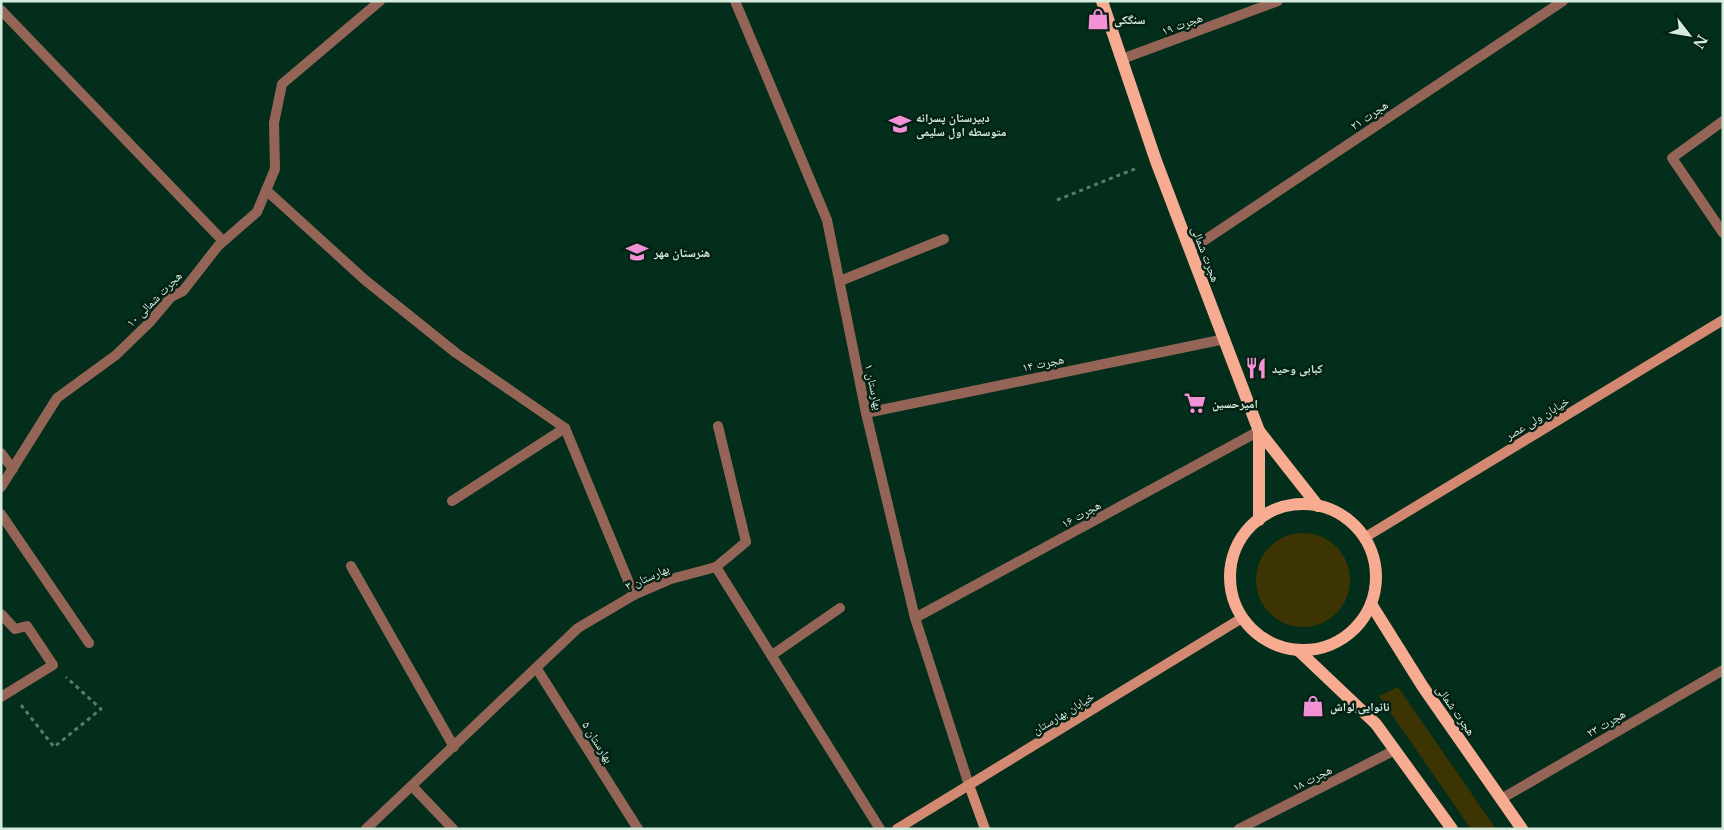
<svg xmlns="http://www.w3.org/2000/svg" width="1724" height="830" font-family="'Libre Baskerville','Noto Naskh Arabic',serif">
<rect width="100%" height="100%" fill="#032e1b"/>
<g fill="#3c3402">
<circle cx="1303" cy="580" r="47"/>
<polygon points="1398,687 1496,829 1471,829 1379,696"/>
</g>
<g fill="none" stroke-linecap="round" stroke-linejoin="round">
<g stroke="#5a7c6b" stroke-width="3" stroke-dasharray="4 4" stroke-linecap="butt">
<polyline points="1057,200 1137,168"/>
<polyline points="21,705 54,747 101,709 66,677"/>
</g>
<g stroke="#946556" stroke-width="10">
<polyline points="735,1 827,220 866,413 915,618 969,785"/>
<polyline points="1,10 223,241"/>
<polyline points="1122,59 1278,1"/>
<polyline points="1723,121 1672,158 1723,233"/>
<polyline points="266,190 365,280 456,353 565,428 634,595"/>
<polyline points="1190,250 1563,1"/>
<polyline points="840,281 944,239"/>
<polyline points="866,413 1225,339"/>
<polyline points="1,453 13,469"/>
<polyline points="1,487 57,398 116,355 149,323 171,297 183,291 218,246 257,212 275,169 274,123 282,84 380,1"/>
<polyline points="452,501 565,428"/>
<polyline points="1,514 89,643"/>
<polyline points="351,566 454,747"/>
<polyline points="716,567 746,542 718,426"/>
<polyline points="1,614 15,629 27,626 53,665 1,697"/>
<polyline points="915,618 1259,431"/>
<polyline points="772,655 840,608"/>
<polyline points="537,669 638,829"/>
<polyline points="412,786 453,829"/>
<polyline points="1501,799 1723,670"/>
<polyline points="366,829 578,628 634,595 671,579 716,567 880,829"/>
<polyline points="1239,829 1395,750"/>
</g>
<g stroke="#d38971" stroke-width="10">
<polyline points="1364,538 1723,320"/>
<polyline points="969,785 985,829"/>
<polyline points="897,829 1242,618"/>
</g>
<g stroke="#f7ab91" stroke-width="12">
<polyline points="1102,1 1156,161 1259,431 1259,520"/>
<polyline points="1259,431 1318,506"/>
<circle cx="1303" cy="577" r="73"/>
<polyline points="1371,604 1423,687 1522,829"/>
<polyline points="1299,651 1376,724 1452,829"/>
</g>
</g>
<defs>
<g id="shop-bare" transform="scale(1.725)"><path d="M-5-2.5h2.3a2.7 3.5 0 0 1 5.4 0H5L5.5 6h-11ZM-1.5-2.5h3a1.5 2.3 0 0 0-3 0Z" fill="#f391d6" stroke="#042214" stroke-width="2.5" paint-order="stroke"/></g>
<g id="school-bare" transform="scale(1.725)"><path d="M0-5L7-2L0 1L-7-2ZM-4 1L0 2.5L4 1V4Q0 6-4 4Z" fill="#f391d6" stroke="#042214" stroke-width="2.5" paint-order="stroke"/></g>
<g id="restaurant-bare" transform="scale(1.725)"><path d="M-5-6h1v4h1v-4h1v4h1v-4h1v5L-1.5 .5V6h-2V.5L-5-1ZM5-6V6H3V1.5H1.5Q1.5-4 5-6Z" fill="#f391d6" stroke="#042214" stroke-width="2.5" paint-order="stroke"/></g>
<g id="supermarket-bare" transform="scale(1.725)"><path d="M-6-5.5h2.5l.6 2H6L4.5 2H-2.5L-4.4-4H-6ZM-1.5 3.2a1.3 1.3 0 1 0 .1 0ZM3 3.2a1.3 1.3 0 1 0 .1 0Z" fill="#f391d6" stroke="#042214" stroke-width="2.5" paint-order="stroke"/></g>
</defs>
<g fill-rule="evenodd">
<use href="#shop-bare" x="1098" y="19"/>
<use href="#school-bare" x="900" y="124"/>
<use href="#school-bare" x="637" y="252"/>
<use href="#restaurant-bare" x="1256" y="368"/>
<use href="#supermarket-bare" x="1195" y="403"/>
<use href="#shop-bare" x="1313" y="706"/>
</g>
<g text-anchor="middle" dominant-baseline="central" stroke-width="5" stroke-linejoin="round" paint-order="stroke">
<g font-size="12" font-weight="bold" fill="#d5ebde" stroke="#042214" text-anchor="start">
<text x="1114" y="19">سنگکی</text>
<text x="916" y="117">دبیرستان پسرانه<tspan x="916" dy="14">متوسطه اول سلیمی</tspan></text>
<text x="654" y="252">هنرستان مهر</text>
<text x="1272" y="368">کبابی وحید</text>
<text x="1212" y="403">امیرحسین</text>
<text x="1330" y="706">نانوایی لواش</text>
</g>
<g font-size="12" fill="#d5ebde" stroke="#042214">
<text transform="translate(1182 24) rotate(-20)">هجرت ۱۹</text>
<text transform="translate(1369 115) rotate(-34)">هجرت ۲۱</text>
<text transform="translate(1206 254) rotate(69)">هجرت شمالی</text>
<text transform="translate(154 299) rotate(-45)">هجرت شمالی ۱۰</text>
<text transform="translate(1043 363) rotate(-12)">هجرت ۱۴</text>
<text transform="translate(874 387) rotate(78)">بهارستان ۱</text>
<text transform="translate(1537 418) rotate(-31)">خیابان ولی عصر</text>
<text transform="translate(1081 514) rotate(-29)">هجرت ۱۶</text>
<text transform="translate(647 577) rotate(-24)">بهارستان ۳</text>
<text transform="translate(1456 710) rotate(55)">هجرت شمالی</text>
<text transform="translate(1063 713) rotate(-31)">خیابان بهارستان</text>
<text transform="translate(1606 723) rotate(-30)">هجرت ۲۳</text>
<text transform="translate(598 742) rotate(58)">بهارستان ۵</text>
<text transform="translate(1312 778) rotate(-27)">هجرت ۱۸</text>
</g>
</g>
<rect width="1724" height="830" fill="none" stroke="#d5ebde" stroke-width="5"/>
<g transform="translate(1689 35) rotate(121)" stroke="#042214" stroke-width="4" paint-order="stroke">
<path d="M0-4L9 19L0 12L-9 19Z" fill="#d5ebde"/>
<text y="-8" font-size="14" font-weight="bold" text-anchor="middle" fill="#d5ebde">N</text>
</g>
</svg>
